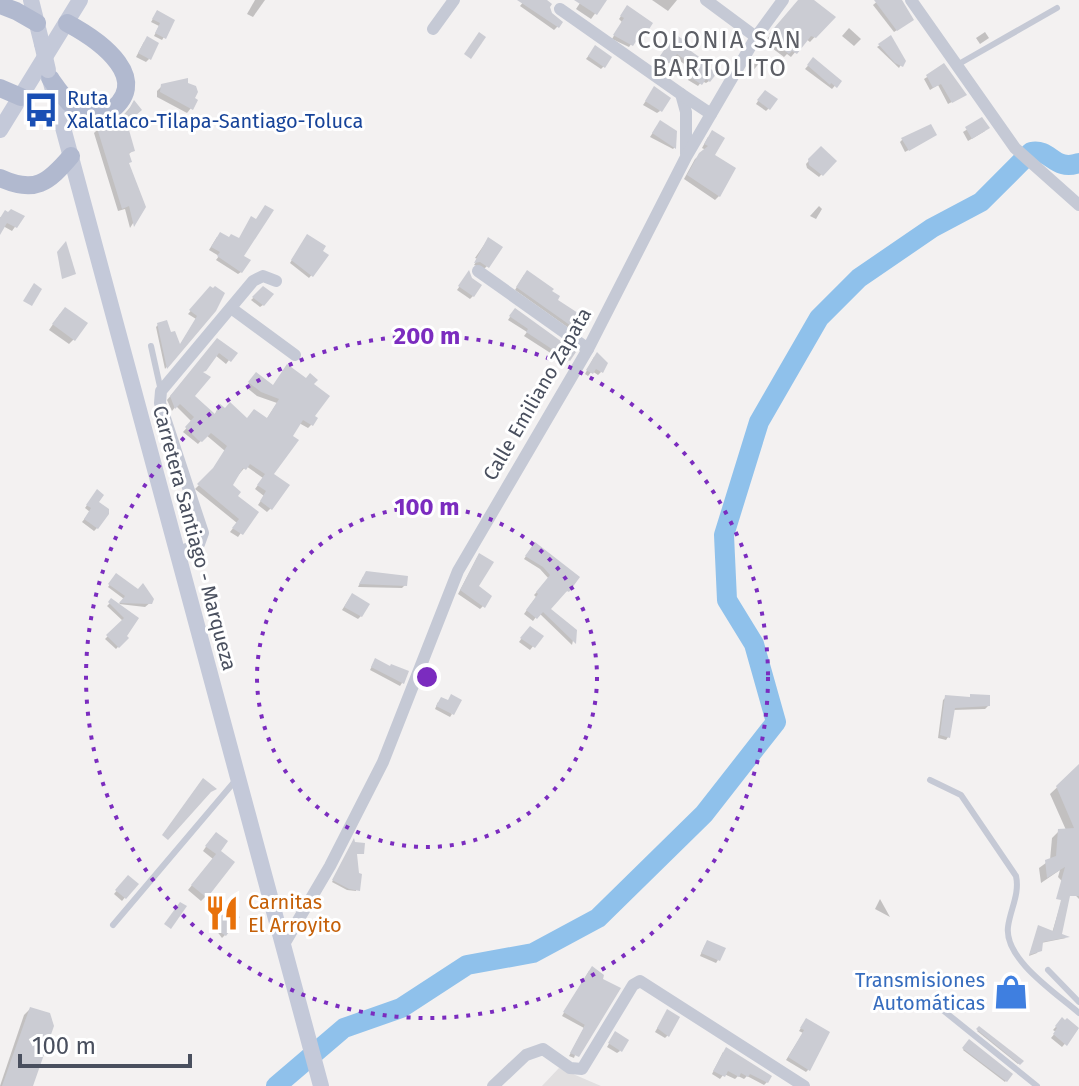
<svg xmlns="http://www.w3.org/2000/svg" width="1079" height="1086" font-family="'Fira Sans',sans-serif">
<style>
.education{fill:#e1dfe0}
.shadow{fill:#0003}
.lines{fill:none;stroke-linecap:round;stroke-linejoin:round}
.river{stroke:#8fc1eb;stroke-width:20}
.building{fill:#cbccd3}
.service{stroke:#c5c9d5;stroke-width:6}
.minor{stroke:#c5c9d5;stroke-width:12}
.secondary{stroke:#c4c9d9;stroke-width:16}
.primary{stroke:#b1b9cf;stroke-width:18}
.secondary-bridge{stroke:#c4c9d9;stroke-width:16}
.ring{fill:none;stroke:#7b2cbf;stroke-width:4;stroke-dasharray:4 8}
.labels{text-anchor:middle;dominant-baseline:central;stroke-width:6;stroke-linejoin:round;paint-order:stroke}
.transit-label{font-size:20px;fill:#164399;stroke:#fff;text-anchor:start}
.street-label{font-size:20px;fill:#494f5e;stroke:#fff}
.food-label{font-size:20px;fill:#c56008;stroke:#fff;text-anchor:start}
.shop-label{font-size:20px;fill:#366cbe;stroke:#fff;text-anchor:end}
.quarter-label{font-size:24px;letter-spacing:2px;fill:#5d5f66;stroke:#fff}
.centre{fill:#7b2cbf;stroke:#fff;stroke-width:4}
.ring-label{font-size:24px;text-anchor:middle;font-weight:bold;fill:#7b2cbf;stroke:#fff;stroke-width:6;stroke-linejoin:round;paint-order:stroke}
</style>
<rect width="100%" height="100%" fill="#f3f1f1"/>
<polygon class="education" points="559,1068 601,1086 542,1086"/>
<g class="shadow">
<polygon points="255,0 265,0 253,17 247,14"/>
<polygon points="525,0 543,0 551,15 560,22 557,27 554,30 520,6"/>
<polygon points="582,0 605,0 591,19 576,9"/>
<polygon points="652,0 677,0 668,11"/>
<polygon points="799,0 811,0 833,17 810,42 806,39 791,57 787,54 784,57 772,48 774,44 767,39"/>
<polygon points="879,0 900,0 909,22 894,32 873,5"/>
<polygon points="625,10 644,33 641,36 638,34 629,47 612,39 622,22 619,19"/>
<polygon points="157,12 164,37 162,40 154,36 159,26 151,22"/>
<polygon points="849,28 861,39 854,46 842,36"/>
<polygon points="985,32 989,38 980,44 976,38"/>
<polygon points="891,38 903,61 899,68 877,47"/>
<polygon points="672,39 700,65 709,81 706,83 702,81 698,86 688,80 694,71 673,56 667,65 658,60"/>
<polygon points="144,42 149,59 146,62 136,57"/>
<polygon points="593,50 604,66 601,69 586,59"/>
<polygon points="756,58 761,61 751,73 748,70"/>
<polygon points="813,60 839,81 832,89 805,69"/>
<polygon points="944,66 961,97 948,104 938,85 930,90 924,79"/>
<polygon points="162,86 191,108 187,113 157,97 157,91"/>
<polygon points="652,92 660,111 657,113 643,105"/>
<polygon points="762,95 769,108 766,111 756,104"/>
<polygon points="134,103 125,123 133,150 129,154 127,164 143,207 130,228 125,209 118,211 94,133 98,129 114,126"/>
<polygon points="982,120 985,131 968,141 963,132"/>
<polygon points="657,126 675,147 673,149 650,137"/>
<polygon points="708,137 719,196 715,200 684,179 695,159 706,150 702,148"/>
<polygon points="932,137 905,152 900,142 902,140"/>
<polygon points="821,148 834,161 819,177 807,168 806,164"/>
<polygon points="819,206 822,209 816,219 810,216"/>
<polygon points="0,217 2,218 22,217 12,231 3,226 0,231"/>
<polygon points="217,237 242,257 241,272 238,274 216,260 219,256 209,250"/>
<polygon points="305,239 327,256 309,278 290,263"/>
<polygon points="486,242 487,266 484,269 474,265 478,259 475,258"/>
<polygon points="524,275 579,332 577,334 515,290"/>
<polygon points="467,276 473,296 470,299 457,290"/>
<polygon points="264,288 263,305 260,307 251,300"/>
<polygon points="210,289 214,309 165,369 156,327 158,325 179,347 196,319 188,314"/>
<polygon points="60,314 74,339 69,344 49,330"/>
<polygon points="512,314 569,360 566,363 524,336 527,332 508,320"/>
<polygon points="217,341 229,360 226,364 215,355 202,373 193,397 214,416 217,410 247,420 266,420 277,403 257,396 246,387 253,378 273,387 311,384 311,425 308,428 299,423 272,474 271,508 267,512 258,505 264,496 255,489 263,478 246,466 230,485 235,496 256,512 238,537 230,532 237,523 195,489 210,474 225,451 206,435 198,444 183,432 192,422 176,406 172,411 167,400"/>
<polygon points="594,357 601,372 598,375 592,371 588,376 585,374"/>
<polygon points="94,495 97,528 94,531 82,522 90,512 85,508"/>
<polygon points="532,547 568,591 563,592 548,609 575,631 572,645 539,613 533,621 524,614 536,597 534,595 549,579 540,569 524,559"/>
<polygon points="477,558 477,586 483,606 480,609 458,594"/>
<polygon points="116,576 151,602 145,607 119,604 124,599 108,587"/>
<polygon points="363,577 405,585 402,588 358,587"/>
<polygon points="349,599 361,616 358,619 342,610"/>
<polygon points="112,601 136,618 124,636 126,638 116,649 105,639 123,621 107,606"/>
<polygon points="527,631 541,636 530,650 519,642"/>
<polygon points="373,664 406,672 402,683 400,686 370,670"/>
<polygon points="971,696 988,706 985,709 953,710 948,737 946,740 938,738 943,700 946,697 968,699"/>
<polygon points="438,702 452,714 450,717 435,709"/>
<polygon points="1079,767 1079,899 1058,877 1060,870 1041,883 1039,868 1050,860 1052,838 1059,831 1066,830 1050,794"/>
<polygon points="212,838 218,851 206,896 201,901 188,890 213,859 203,851"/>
<polygon points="353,842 362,853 356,854 356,891 347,890 332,882"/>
<polygon points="128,877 136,884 122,901 114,894"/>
<polygon points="1063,896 1059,936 1066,938 1041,943 1037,953 1029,956 1039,928 1052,933"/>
<polygon points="880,899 890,917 875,909"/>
<polygon points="226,909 225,935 222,938 213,926"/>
<polygon points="705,945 718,960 716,963 700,956"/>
<polygon points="589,971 600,980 574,1058 569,1056 584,1028 562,1016"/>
<polygon points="30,1009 31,1086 0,1086 24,1015"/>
<polygon points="665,1015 668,1035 665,1038 655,1032"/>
<polygon points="1062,1020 1078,1029 1062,1047 1051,1038 1056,1032 1053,1030"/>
<polygon points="804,1023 808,1070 806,1072 786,1060 803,1033 799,1031"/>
<polygon points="979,1029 1021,1061 1018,1064 977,1031"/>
<polygon points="613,1037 620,1051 617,1053 607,1047"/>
<polygon points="969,1042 1010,1075 1005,1082 963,1050"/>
<polygon points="723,1052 767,1082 764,1085 747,1076 744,1079 738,1076 735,1079 724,1074 720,1079 712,1074"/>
</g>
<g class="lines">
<path class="river" d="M276,1086l68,-58 57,-20 66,-43 66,-12 65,-35 106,-104 72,-92 -22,-78 -27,-44 -3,-65 35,-113 60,-104 40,-40 73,-50 49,-26 50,-50c20,-4 23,20 48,11"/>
</g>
<g class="building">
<polygon points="517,0 547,0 552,4 550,7 552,13 563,22 559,28"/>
<polygon points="574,0 607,0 597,15"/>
<polygon points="798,0 814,0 836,17 816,38 811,36 797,54 792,51 789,54 774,43 777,39 769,34"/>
<polygon points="874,0 902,0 914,20 897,31"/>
<polygon points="627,5 653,23 646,34 642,32 633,46 613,35 624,18 620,16"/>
<polygon points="157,10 175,20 166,39 155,33 160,23 152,19"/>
<polygon points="479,32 486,37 471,59 464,54"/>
<polygon points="675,34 691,45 688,49 705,61 703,64 717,73 710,82 706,79 702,85 689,76 695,67 677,54 671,64 660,56"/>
<polygon points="891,35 906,61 903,67 895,63 878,44"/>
<polygon points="147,36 159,43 151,60 138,53"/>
<polygon points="595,45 612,57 605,68 588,56"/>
<polygon points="813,57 842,81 837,88 831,83 830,85 807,65"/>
<polygon points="944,63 967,95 952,103 941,84 933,88 926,75"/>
<polygon points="188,78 188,83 196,86 198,92 195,98 198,100 193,110 160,92 161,84"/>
<polygon points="654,86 671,98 662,112 645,101"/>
<polygon points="765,90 778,99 770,110 757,100"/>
<polygon points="134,100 142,110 127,123 135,151 129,153 132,162 129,163 146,207 134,227 129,206 122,209 97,128 113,124 128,111"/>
<polygon points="982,117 990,128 972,139 965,127"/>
<polygon points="660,120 677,131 676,149 652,133"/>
<polygon points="931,124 937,135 909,151 901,138"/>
<polygon points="712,130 725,138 715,155 736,168 720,197 687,175 699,153 708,146 704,144"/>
<polygon points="821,146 837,161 823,176 809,165 808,159"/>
<polygon points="265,205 274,210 244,256 251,260 242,273 217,256 220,252 211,247 220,232 229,237 231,234 239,238 251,216 256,219"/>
<polygon points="11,209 25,216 17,228 7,223 0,235 0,218 5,210 8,212"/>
<polygon points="307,234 326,246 323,251 329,255 313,277 291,260"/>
<polygon points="488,237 503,247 489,268 480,262 474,263"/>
<polygon points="66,241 76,274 62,279 57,252"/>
<polygon points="469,270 472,278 482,285 474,297 458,286"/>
<polygon points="527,270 554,289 552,291 560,296 558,300 578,313 581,309 592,316 581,333 516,287"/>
<polygon points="34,283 42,289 32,306 23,301"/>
<polygon points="210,286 213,288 215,286 225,293 216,311 167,369 157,323 167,320 171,332 175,331 180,344 197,316 189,310"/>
<polygon points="263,286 274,294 264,306 252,297"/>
<polygon points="65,307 88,323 75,341 52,324"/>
<polygon points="515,308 576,352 570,361 526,332 528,329 509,316"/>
<polygon points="217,338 238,353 231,362 219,353 206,371 203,372 211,377 195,396 215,414 220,404 225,408 230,402 247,418 254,409 267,418 279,399 261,392 248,382 256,372 273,385 287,364 306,378 310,373 318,380 314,384 330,396 315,416 318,418 313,426 303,420 293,436 299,440 274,474 290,485 272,510 260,501 266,491 257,485 265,474 250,464 246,470 243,468 233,485 241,492 238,496 259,512 243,535 232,528 239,519 197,484 213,468 227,446 211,433 202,442 198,440 185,427 194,417 180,404 175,409 170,396"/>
<polygon points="597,352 608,363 603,373 596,369 593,374 586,370"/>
<polygon points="97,489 104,495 99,502 109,509 109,514 98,529 84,519 91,508 86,505"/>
<polygon points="535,542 580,577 569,592 567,591 551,609 577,630 576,644 543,612 537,619 526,610 538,594 536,592 550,575 543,567 525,556"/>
<polygon points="479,553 494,562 479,586 492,596 485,608 460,590"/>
<polygon points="366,571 408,576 407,586 359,584"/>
<polygon points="116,573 138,589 143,583 154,599 152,604 119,603 125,596 108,584"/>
<polygon points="352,593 370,604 362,617 344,607"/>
<polygon points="111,598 139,618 127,636 129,638 119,648 106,635 124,618 108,602"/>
<polygon points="530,626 544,636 535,648 520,638"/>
<polygon points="375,658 390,666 391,664 409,671 404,684 371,667"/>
<polygon points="451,694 462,700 454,715 436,706 441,697 448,700"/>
<polygon points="970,694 990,695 990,706 955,708 950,738 940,735 945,695 970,697"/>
<polygon points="1079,764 1079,896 1070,896 1062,934 1070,937 1043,942 1042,951 1029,955 1038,925 1053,931 1061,900 1056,899 1065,867 1047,878 1045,860 1056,856 1058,829 1074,828 1056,786"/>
<polygon points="203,778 217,789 211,792 168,840 162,835"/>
<polygon points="216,832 228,841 221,851 235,862 207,898 191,885 216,854 205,846"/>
<polygon points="354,838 355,842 365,843 364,854 357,854 359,873 362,874 360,891 349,889 332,880"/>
<polygon points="128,875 139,884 126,899 115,890"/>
<polygon points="180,902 187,906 171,929 164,924"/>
<polygon points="228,903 236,909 233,912 240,917 226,936 217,930 220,927 214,923"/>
<polygon points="707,940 726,948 720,961 701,953"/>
<polygon points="592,966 604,975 603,979 621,988 579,1057 570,1053 585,1025 563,1012"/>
<polygon points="30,1007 50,1013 54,1026 33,1086 2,1086"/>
<polygon points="667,1009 680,1017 669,1037 657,1028"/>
<polygon points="1062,1017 1065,1020 1067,1018 1079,1028 1067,1046 1053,1034 1057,1028 1055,1026"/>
<polygon points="806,1018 830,1032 810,1071 788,1057 804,1030 800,1028"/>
<polygon points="979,1026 1024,1061 1020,1065 976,1029"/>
<polygon points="615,1031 629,1040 622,1052 608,1043"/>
<polygon points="969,1039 1013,1074 1007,1082 962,1048"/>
<polygon points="726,1047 772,1076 768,1083 750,1074 748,1077 741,1073 739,1077 728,1071 725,1077 713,1071"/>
</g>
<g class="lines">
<g class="service">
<polyline points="957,65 1057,8"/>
<polyline points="151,346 161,391"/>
<path d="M930,780l31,15 55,81c4,18 -6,34 -8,51 -4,32 48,66 71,86"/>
<polyline points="113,925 235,781"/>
<polyline points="1048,970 1079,1002"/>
<polyline points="934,1003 1037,1086"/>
</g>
<g class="minor">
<polyline points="706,0 756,37"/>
<polyline points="911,0 1015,148 1079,205"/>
<polyline points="560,9 681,94 686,112 686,154"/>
<polyline points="433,29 454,0"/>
<polyline points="681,94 711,114"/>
<polyline points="478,271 588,349"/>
<polyline points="231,308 295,355"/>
<polyline points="179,552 199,544 203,533 160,403 161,391 253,281 263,276 276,281"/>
<polyline points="283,946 330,866 383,762 458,571 588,349 686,157 756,37 783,0"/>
<polyline points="493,1086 526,1055 543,1049 570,1068 582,1069 633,985 640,981 804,1086"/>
</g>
<g class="secondary">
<polyline points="31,0 42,44"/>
<polyline points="51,83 321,1086"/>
<polyline points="0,130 80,0"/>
</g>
<g class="primary">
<polyline points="0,5 16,11 37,23"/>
<path d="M50,78c14,20 28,42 55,37 53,-34 -6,-75 -38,-92"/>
<polyline points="0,88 21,97"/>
<path d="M0,178c35,16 48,5 71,-22"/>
</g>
<polyline class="secondary-bridge" points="42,44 48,70"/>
</g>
<g class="ring">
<circle cx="427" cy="677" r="170"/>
<circle cx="427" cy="677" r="341"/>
</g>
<defs>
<g id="bus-bare" transform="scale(2.76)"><path d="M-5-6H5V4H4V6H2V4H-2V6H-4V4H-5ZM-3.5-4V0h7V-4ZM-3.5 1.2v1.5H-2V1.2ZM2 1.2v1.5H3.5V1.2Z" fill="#1a4fb4" stroke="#fff" stroke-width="2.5" paint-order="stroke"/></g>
<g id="restaurant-bare" transform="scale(2.76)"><path d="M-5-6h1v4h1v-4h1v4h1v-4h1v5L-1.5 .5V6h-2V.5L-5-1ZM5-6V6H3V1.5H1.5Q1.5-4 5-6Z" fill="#e8710a" stroke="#fff" stroke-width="2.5" paint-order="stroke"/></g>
<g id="shop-bare" transform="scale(2.76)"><path d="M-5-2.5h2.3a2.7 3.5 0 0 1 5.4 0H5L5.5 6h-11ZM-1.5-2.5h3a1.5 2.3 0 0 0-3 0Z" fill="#3f7fe0" stroke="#fff" stroke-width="2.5" paint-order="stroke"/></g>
</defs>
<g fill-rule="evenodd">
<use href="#bus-bare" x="41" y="110"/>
<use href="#restaurant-bare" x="222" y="913"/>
<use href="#shop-bare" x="1011" y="992"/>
</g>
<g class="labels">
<g class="transit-label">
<text x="67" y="98">Ruta<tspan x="67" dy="23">Xalatlaco-Tilapa-Santiago-Toluca</tspan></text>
</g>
<g class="street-label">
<text transform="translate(537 394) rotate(-60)">Calle Emiliano Zapata</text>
<text transform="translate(195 538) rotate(75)">Carretera Santiago - Marqueza</text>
</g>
<g class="food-label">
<text x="248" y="902">Carnitas<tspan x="248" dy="23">El Arroyito</tspan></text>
</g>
<g class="shop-label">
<text x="985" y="980">Transmisiones<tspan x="985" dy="23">Automáticas</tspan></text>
</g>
<g class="quarter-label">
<text x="720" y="40">COLONIA SAN<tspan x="720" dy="28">BARTOLITO</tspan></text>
</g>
</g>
<circle cx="427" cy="677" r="12" class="centre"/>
<g class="ring-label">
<text x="427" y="344">200 m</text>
<text x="427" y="515">100 m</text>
</g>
<path d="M20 1054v12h170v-12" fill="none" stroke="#494f5e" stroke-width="4"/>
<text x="32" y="1054" font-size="24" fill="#494f5e" stroke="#ffffff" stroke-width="6" paint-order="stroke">100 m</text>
</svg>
